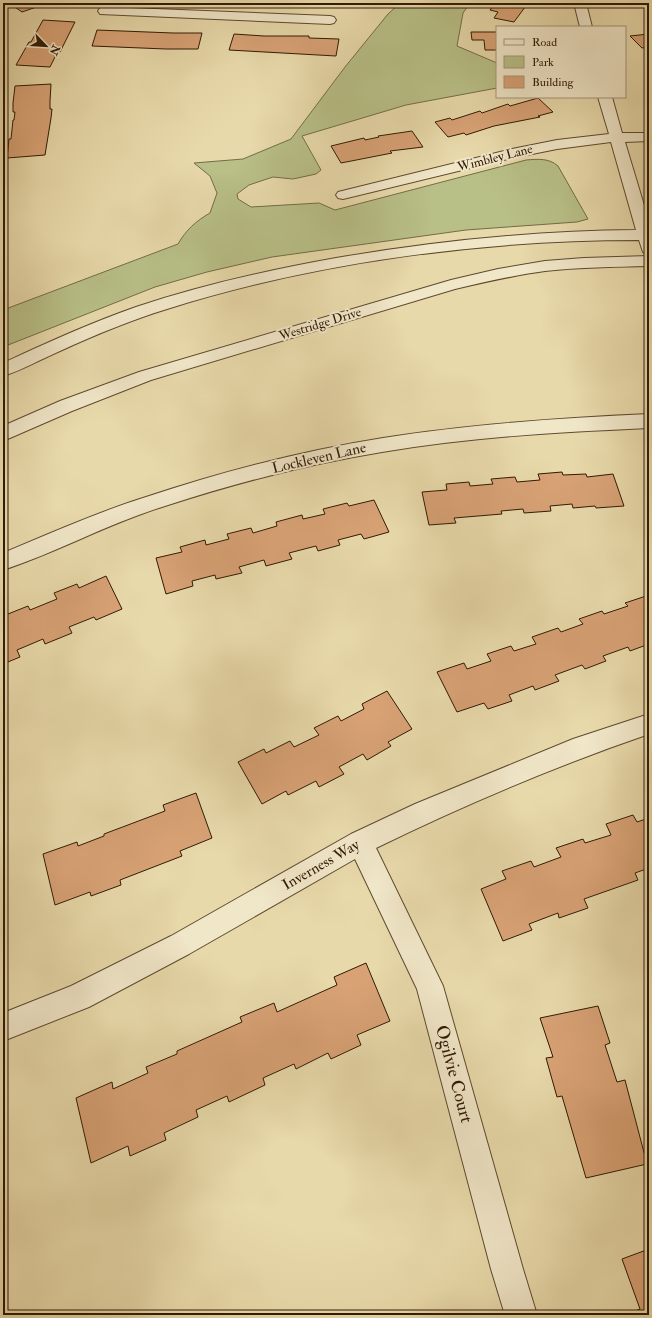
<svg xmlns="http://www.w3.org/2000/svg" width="652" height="1318" font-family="'IM FELL Double Pica',serif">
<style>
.green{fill:#b8bf87;stroke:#746c46}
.building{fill:#d8a275;stroke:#301a04}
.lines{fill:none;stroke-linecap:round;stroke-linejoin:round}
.street-casing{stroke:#5e4a2e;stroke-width:2}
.street{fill:#f0e6c8;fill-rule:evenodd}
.labels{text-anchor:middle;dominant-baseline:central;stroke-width:4;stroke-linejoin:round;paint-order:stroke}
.far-street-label{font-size:13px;fill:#301a04;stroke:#f0e6c8}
.street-label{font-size:15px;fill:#301a04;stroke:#f0e6c8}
.near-street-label{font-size:18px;fill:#301a04;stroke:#f0e6c8}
</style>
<rect width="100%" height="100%" fill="#e8d9aa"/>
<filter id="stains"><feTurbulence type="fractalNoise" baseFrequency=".005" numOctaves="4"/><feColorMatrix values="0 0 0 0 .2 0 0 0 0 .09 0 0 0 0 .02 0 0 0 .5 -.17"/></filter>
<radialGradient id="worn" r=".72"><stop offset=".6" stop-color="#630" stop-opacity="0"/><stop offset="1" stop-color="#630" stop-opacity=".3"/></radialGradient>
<path class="green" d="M400,3h70l-7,10 -6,33 40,17v25l-91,17 -104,31 19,34 -5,4 -23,5 -20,-2 -24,8 -12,9 1,5 13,8 68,-4 16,7 191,-50c12,-1 23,-2 32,6l30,53 -11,3 -111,8 -194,27 -65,15 -52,15 -152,60v-37l175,-66c8,-14 18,-23 32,-31l7,-20 -7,-17 -16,-13 49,-4 48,-20 54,-72 43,-53z"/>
<g class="building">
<polygon points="9,3 48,3 22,12"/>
<polygon points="503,3 528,3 514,22 494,18 498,12 490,10 494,5 501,6"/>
<polygon points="43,20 75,22 60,52 58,51 50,67 16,65 29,42 31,42"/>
<polygon points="97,30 173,33 202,33 198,49 166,49 92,46"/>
<polygon points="471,32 497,32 497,50 485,50 484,40 472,40"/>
<polygon points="234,34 264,36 309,36 309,38 339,39 336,56 229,50"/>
<polygon points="649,34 649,47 642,48 630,36"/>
<polygon points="51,84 50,101 50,109 52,109 51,118 45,155 7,158 9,139 11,139 13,120 14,120 15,112 13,112 13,103 15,86"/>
<polygon points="538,98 553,112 538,116 540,117 494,126 466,135 464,133 448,137 435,122 450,118 452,120 480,111 482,113 508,104 510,106"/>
<polygon points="412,131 423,147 390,151 392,153 341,163 331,146 364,138 365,140 379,137 378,136"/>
<polygon points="562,472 563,475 586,474 587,477 613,474 624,506 596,508 595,506 573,508 572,504 550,506 551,511 524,513 523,509 501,511 502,514 454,518 456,523 429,525 422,492 447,490 446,484 469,482 470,486 493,484 491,479 515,477 517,482 540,480 538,474"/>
<polygon points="374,500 389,532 364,539 361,534 338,540 340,545 318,551 316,546 289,553 292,559 266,566 264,560 239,567 242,573 216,579 215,575 192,581 193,586 166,594 156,558 182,552 180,547 205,540 206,545 229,539 227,534 251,528 253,533 277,526 276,522 302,515 303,519 325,514 323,509 347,503 349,506"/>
<polygon points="106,576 122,609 96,620 94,617 69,627 72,633 45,644 43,639 17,650 20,657 3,664 3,616 28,606 30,610 57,599 54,593 77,584 79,588"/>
<polygon points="649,595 649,644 630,651 628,647 603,656 606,661 585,669 582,665 555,675 559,681 535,690 533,686 509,695 512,701 488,709 484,703 457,712 437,672 464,663 467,669 491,661 487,654 511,646 514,651 536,644 532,637 558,628 561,632 583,624 579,619 602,611 604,614 628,606 625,603"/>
<polygon points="387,691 412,729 388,742 391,746 367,760 363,754 339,767 344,774 319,787 316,781 288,795 286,791 262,804 238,762 264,749 266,753 290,741 294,747 319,735 314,728 338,716 341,721 364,709 362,704"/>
<polygon points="196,793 212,838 180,851 182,856 120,880 121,885 91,896 90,892 55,905 43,854 77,842 78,846 104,836 104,834 165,811 163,805"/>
<polygon points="633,815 637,822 649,818 649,868 635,873 638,880 584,899 588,908 559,918 558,913 529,924 532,930 503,941 481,889 506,879 502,871 531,861 534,867 561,857 556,848 583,839 585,843 611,835 606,824"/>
<polygon points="366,963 390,1021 357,1035 361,1045 331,1059 328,1053 296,1069 294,1064 263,1078 265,1085 229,1102 227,1096 196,1110 198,1117 164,1133 166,1140 130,1156 128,1146 91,1163 76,1098 112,1082 113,1089 148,1073 146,1067 177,1054 177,1051 242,1022 240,1017 274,1003 277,1012 337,985 334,977"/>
<polygon points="598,1006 610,1043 605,1045 617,1082 625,1080 647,1164 586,1178 562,1096 557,1097 546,1058 553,1057 540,1018"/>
<polygon points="649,1249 649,1315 636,1315 635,1311 640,1309 622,1259"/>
</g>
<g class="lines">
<g class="street-casing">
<g id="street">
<polygon points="574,3 586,3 592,27 580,27"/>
<polygon points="104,7 330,16 334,17 336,20 334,23 330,24 100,14 98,11 100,8"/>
<path d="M598,97h14l10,36h27v8l-24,1 24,80v32l-6,-2 -4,-12c-156,0 -323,22 -472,69 -36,11 -72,26 -107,42 -19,8 -37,19 -57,25v-13c44,-20 87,-40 133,-56 65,-22 133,-37 200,-49 99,-17 199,-27 300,-28l-25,-88 -54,7 -45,9 -169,41 -5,-1 -2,-3 2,-3 174,-43 45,-9 52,-6z"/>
<path d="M649,256v10c-35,1 -69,1 -104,5 -30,4 -60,11 -90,18l-304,91 -79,31 -69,30v-15l57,-25 79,-29 312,-92 47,-11 47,-8 39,-3z"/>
<path d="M649,414v14c-89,4 -178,9 -267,24 -74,12 -146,31 -217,54 -56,17 -107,46 -162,64v-17c46,-19 92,-40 140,-55 78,-26 158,-47 240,-60 88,-14 177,-20 266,-24z"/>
<path d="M649,714v20c-93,32 -185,71 -273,114l67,138 80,283 14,46h-32l-14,-46 -74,-280 -62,-130 -166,95 -100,53 -86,34v-28l68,-27 100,-50 180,-102 64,-30 158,-65z"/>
</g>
</g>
<use href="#street" class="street"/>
</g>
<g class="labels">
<g class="far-street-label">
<text transform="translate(495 158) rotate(-14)">Wimbley Lane</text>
<text transform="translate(320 324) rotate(-17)">Westridge Drive</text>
</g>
<g class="street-label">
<text transform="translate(319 458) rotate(-13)">Lockleven Lane</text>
<text transform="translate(321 865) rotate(-30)">Inverness Way</text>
</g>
<g class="near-street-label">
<text transform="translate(454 1074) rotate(75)">Ogilvie Court</text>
</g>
</g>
<rect width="652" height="1318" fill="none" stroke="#e8d9aa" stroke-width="16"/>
<rect x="4" y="4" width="644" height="1310" fill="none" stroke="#301a04" stroke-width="2"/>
<rect x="8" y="8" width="636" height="1302" fill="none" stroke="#301a04"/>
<rect x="496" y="26" width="130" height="72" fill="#f0e6c8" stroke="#a3947a"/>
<rect x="504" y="39" width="20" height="6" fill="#f0e6c8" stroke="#a3947a"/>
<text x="532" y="46" font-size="12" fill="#301a04">Road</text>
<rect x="504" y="56" width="20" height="12" fill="#b8bf87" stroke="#a3947a"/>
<text x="532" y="66" font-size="12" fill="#301a04">Park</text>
<rect x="504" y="76" width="20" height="12" fill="#d8a275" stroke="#a3947a"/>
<text x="532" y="86" font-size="12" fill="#301a04">Building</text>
<g transform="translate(46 46) rotate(115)" stroke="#f0e6c8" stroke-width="3" paint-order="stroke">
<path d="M0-3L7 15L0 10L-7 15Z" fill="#301a04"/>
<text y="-6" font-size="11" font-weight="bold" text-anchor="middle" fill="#301a04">N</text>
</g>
<rect width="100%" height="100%" filter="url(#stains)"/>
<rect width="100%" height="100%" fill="url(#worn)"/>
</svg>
